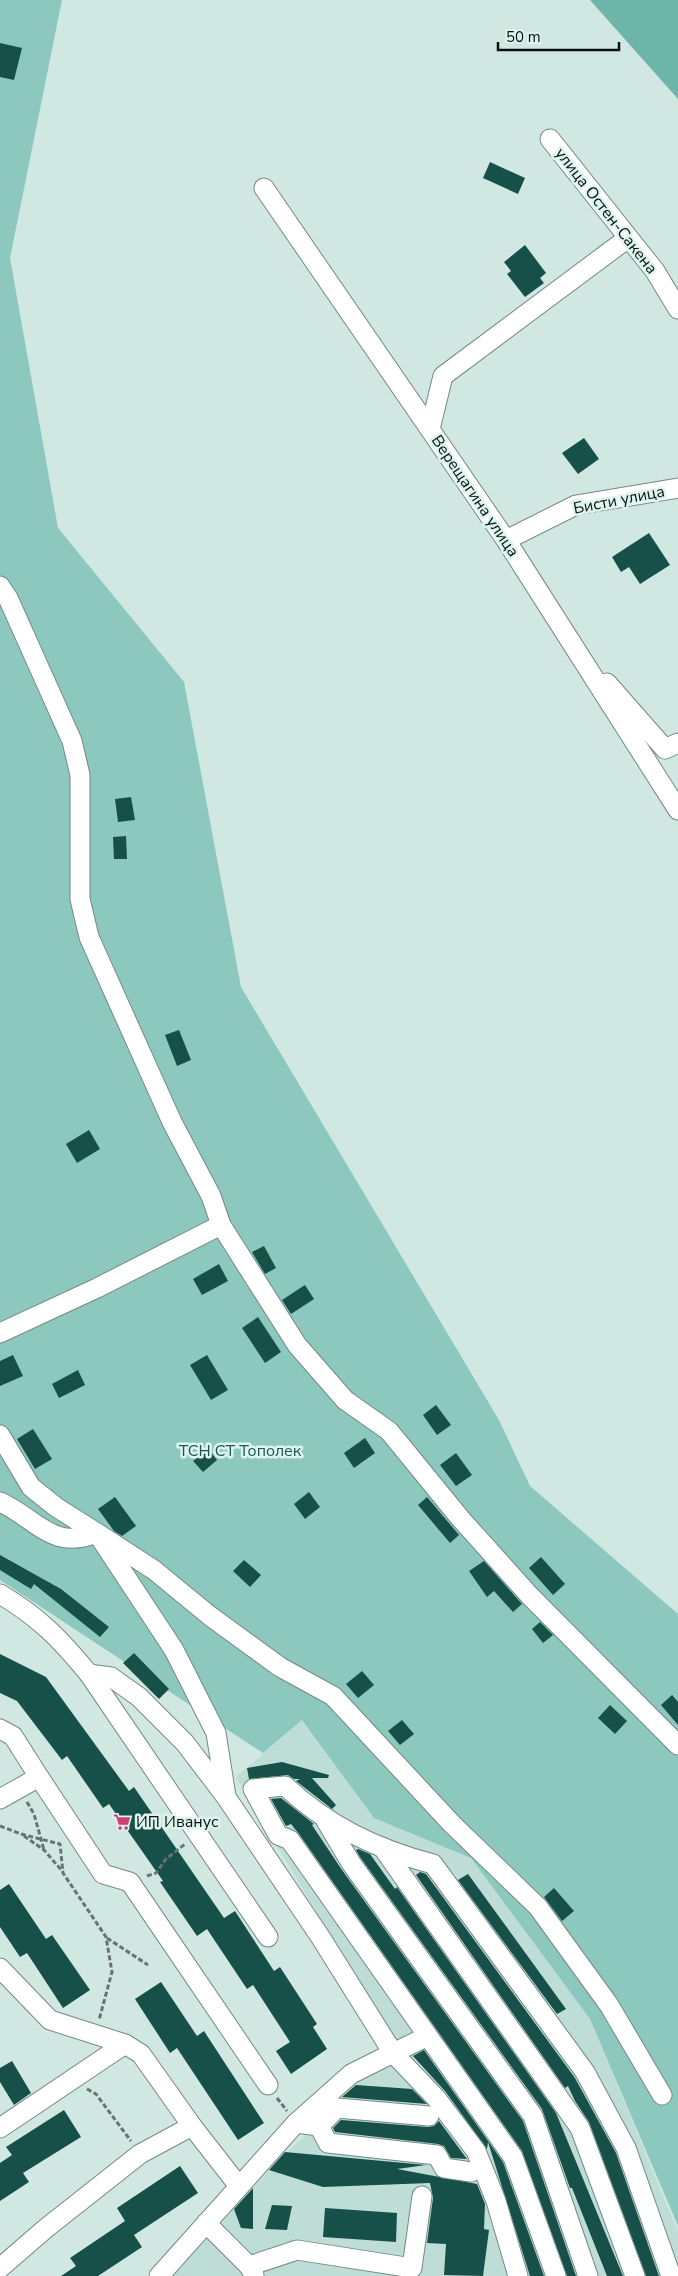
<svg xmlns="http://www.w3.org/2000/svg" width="678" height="2276" font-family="'Nunito Sans',sans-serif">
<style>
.built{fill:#bdddd6}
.green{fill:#8cc8bd}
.forest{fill:#6cb5a8}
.building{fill:#165048}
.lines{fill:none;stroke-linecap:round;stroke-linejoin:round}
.minor-casing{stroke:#758985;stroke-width:21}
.path{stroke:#677572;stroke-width:3;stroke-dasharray:5 2.5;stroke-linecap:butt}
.minor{stroke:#fff;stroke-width:19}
.labels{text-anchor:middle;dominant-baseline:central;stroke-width:5;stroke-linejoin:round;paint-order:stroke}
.street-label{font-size:16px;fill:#091110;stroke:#def4ef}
.park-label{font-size:16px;fill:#1a584f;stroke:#def4ef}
.poi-label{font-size:16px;fill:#091110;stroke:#def4ef;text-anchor:start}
</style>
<rect width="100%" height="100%" fill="#d1e7e2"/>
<polygon class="built" points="302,1720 374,1818 471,1858 590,2019 678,2232 678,2276 173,2276 257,2183 395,2044 236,1777"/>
<polygon class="green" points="0,0 62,0 10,258 58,528 184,682 241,987 499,1420 530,1486 678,1614 678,2226 590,2019 471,1858 374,1818 302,1720 263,1753 0,1580"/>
<polygon class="forest" points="590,0 678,0 678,99"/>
<g class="building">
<polygon points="0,43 22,48 14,80 0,77"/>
<polygon points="490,162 525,178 518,194 483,178"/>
<polygon points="525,245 546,273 540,278 544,283 525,297 507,274 511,271 504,262"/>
<polygon points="584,438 599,459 578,474 562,453"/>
<polygon points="649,533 670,565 640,584 629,567 621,572 612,557"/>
<polygon points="131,797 135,820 118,822 115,799"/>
<polygon points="126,836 127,859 114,859 113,837"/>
<polygon points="179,1030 191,1060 177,1066 165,1035"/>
<polygon points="89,1130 100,1149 77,1163 66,1144"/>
<polygon points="264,1246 276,1268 265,1274 252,1252"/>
<polygon points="219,1264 228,1281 202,1295 193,1279"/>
<polygon points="305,1285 314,1299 291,1314 282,1300"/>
<polygon points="258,1317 281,1352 265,1363 242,1328"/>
<polygon points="13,1355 23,1376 0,1386 0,1361"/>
<polygon points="207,1355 228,1390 211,1400 190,1365"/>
<polygon points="78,1370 85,1385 59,1398 52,1384"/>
<polygon points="436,1405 451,1425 437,1435 423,1415"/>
<polygon points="33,1429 52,1459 35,1469 17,1439"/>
<polygon points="365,1438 375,1453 354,1468 344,1453"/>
<polygon points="208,1449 217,1460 203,1472 193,1461"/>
<polygon points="456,1453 472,1475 456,1486 440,1465"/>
<polygon points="309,1492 320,1507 305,1519 294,1504"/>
<polygon points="115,1497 136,1526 122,1536 114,1531 98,1509"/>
<polygon points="427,1497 459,1535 450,1543 418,1505"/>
<polygon points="0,1555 61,1589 109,1627 100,1637 34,1584 31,1589 0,1570"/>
<polygon points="541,1557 565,1584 553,1595 529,1568"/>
<polygon points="244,1560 261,1575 250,1587 233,1571"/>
<polygon points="484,1561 522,1604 513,1612 494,1591 487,1597 469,1571"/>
<polygon points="540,1622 553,1635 543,1643 532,1629"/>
<polygon points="134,1653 169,1689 159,1699 123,1663"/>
<polygon points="0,1654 46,1677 129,1791 134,1787 224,1918 235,1911 274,1971 280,1967 317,2024 313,2027 327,2049 291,2074 276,2051 290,2042 253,1985 247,1989 207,1929 197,1936 160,1882 163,1881 109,1804 103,1808 67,1756 62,1760 17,1701 0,1693"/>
<polygon points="362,1671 374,1685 358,1698 346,1684"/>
<polygon points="672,1695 678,1702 678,1725 661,1705"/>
<polygon points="610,1705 627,1721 615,1734 598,1718"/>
<polygon points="402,1720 414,1734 400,1745 388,1731"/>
<polygon points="282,1762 329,1775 328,1778 312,1778 336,1805 332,1809 296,1781 300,1779 294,1779 288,1775 249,1779 247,1768"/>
<polygon points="281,1798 314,1824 312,1825 342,1870 523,2121 576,2276 567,2276 522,2151 299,1834 291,1824 286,1826 271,1799"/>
<polygon points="358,1849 370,1854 395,1889 397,1887 556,2113 623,2276 607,2276 572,2188 570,2188 542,2109 360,1857 356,1850"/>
<polygon points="420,1872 426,1874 575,2078 616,2153 659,2276 646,2276 589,2122 575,2101 568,2086 565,2088 416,1875"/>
<polygon points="468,1874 566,2009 557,2014 458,1880"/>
<polygon points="9,1884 46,1939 52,1935 90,1990 63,2008 27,1953 20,1957 0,1927 0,1890"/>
<polygon points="554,1888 574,1911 562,1921 544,1897"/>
<polygon points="161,1982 197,2036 204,2031 264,2123 238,2140 177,2048 170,2053 135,1999"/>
<polygon points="424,2050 503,2162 544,2276 530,2276 488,2142 487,2149 445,2091 413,2056"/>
<polygon points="12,2061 31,2093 14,2105 0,2082 0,2068"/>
<polygon points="356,2085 412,2089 427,2104 342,2097"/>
<polygon points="64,2110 81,2137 23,2173 29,2182 0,2201 0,2163 12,2155 6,2147"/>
<polygon points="341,2120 428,2127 434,2126 439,2121 467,2159 451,2158 444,2146 438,2144 335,2132 333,2128"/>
<polygon points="285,2152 426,2165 397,2169 477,2184 485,2204 484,2229 489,2230 483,2276 444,2275 446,2244 427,2243 433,2198 430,2183 323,2187 269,2170"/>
<polygon points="180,2166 198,2193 134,2235 142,2247 98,2276 61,2276 76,2266 70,2258 125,2221 117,2208"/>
<polygon points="253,2188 253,2229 241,2228 234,2209"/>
<polygon points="272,2205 292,2206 287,2230 265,2229"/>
<polygon points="325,2208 397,2213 396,2242 323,2237"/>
</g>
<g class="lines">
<g class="minor-casing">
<g id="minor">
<polyline points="550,139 655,271 678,309"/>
<polyline points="264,188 506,540 678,810"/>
<polyline points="430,429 443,376 628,238"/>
<polyline points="506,540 576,505 678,488"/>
<polyline points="0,586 8,598 72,741 80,775 80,899 89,937 172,1122 211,1196 221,1225 97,1288 0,1333"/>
<polyline points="607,683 665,749 678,743"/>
<polyline points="221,1225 297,1345 345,1400 389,1431 460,1518 530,1596 678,1745"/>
<polyline points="0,1435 31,1487 56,1507 97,1533 174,1650 216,1733 226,1796"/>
<path d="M0,1502c37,17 52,49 97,31l57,37 56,46 70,51 53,29 119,128 86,83 71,98 53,90"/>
<path d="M0,1594c40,24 60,45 89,80l22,3 28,20 46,46 41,54 95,141 72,115 -42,21 -55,49 -137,153"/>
<polyline points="89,1674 268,1937"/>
<polyline points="0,1729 13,1736 39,1777 0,1799"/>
<polyline points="39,1777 103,1874 130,1882 268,2085"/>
<polyline points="326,1821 351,1863 533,2116 588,2276"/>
<polyline points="383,1848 580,2128 635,2276"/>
<polyline points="0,1968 50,2020 125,2044 141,2054 192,2126 238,2185"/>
<polyline points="426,2037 393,2053 436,2098 476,2151 496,2201 518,2276"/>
<polyline points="296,2123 319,2126 328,2143 437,2155 444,2168 471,2172"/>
<polyline points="319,2126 337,2108 429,2116"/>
<polyline points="0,2128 125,2044"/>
<polyline points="206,2223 249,2266 254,2275"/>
<polyline points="249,2266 297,2250 412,2268 422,2196"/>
<polyline points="0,2268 45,2229 140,2154 192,2126"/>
<path d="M556,2276l-43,-119 -223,-317 -12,-5 -25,-46 32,-3c43,40 91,63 148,78l152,208 41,76 45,128"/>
</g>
</g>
<g class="path">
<polyline points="27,1802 34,1814 44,1850"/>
<polyline points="0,1826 21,1834 60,1844 63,1873 106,1937 112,1972 99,2020"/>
<polyline points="24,1836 44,1850 63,1872"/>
<polyline points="147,1876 156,1873 166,1859 185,1844"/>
<polyline points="107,1938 148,1965"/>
<polyline points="87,2089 96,2094 131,2141"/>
<polyline points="277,2098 287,2111"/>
</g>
<use href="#minor" class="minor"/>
</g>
<defs>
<g id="supermarket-bare" transform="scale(1.35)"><path d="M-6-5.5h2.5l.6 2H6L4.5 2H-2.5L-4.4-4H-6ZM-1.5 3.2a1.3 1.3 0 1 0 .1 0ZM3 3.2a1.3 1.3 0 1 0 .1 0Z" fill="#cc4074" stroke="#def4ef" stroke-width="2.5" paint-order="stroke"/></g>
</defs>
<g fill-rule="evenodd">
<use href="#supermarket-bare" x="122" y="1822"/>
</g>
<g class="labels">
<g class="street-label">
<text transform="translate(606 211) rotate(52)">улица Остен-Сакена</text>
<text transform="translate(475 496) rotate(56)">Верещагина улица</text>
<text transform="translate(619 500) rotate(-11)">Бисти улица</text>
</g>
<g class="park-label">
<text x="240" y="1451">ТСН СТ Тополек</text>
</g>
<g class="poi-label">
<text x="136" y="1822">ИП Иванус</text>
</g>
</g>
<path d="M498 42v8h121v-8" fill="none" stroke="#091110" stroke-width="2.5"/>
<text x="506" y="42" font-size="15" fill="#091110" stroke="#def4ef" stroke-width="4" paint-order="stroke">50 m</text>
</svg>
